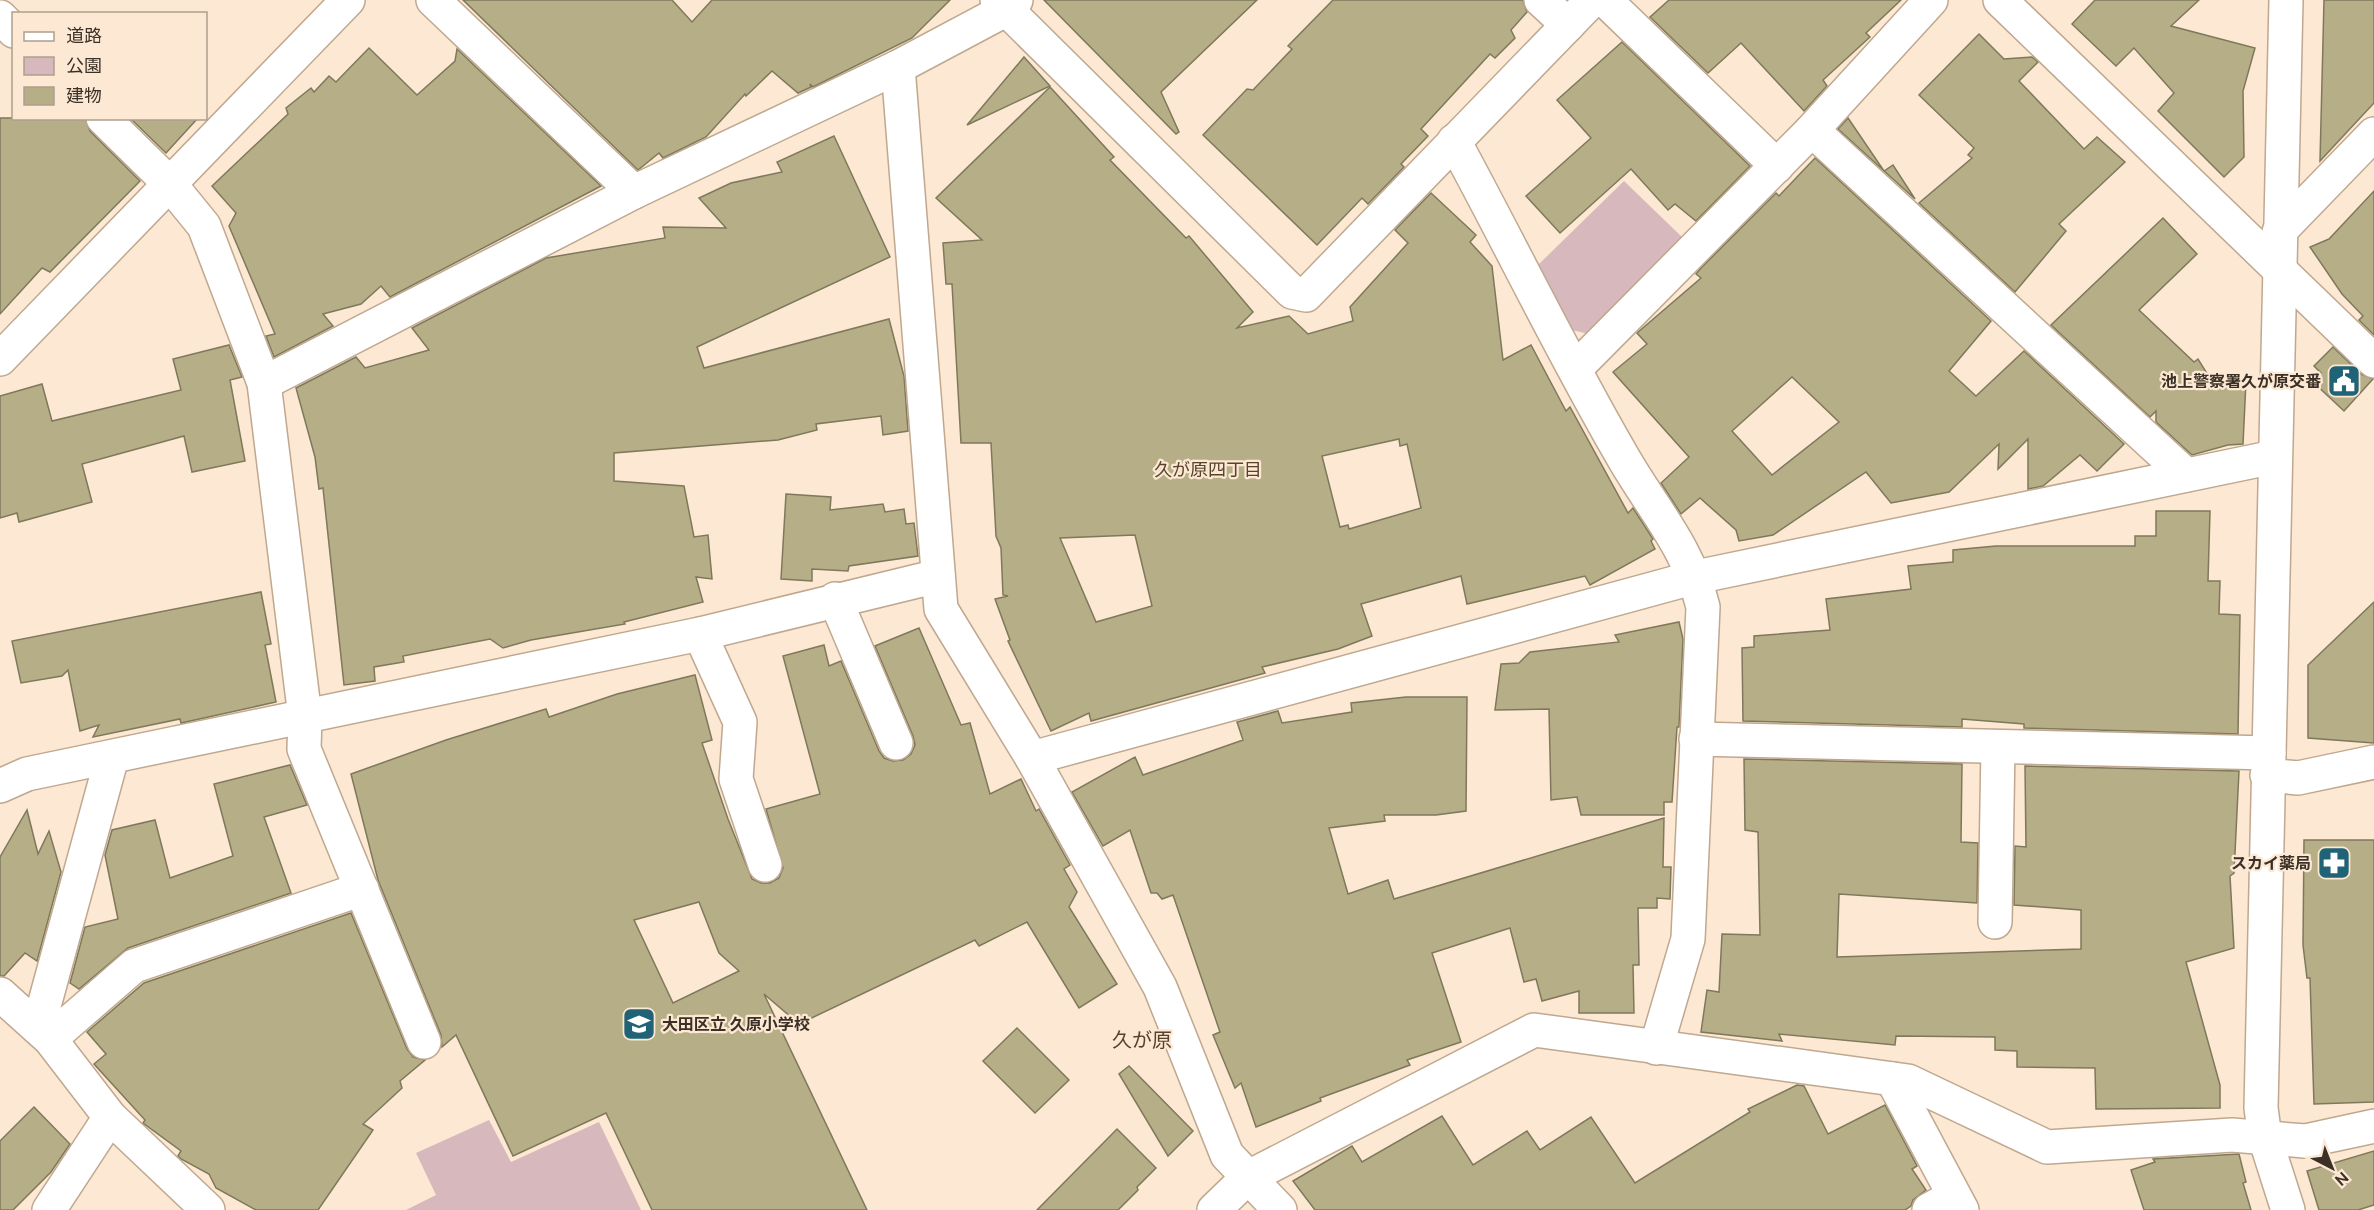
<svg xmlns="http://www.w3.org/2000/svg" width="2374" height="1210" font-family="Ubuntu,'Noto Sans JP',sans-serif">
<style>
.green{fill:#d7b9bd}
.building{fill:#b6ae86;stroke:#7e795b;stroke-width:1.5;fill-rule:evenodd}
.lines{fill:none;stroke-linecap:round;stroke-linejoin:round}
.minor-casing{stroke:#bfa88f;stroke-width:36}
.minor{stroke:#fff;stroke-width:33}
.labels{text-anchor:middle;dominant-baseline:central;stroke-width:4.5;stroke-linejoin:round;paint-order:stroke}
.poi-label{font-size:16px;font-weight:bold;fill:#3a3026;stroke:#fce8d3;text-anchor:end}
.neighbourhood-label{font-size:18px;fill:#56422d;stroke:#fce8d3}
.quarter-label{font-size:20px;fill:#56422d;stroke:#fce8d3}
</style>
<rect width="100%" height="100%" fill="#fce8d3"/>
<g class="green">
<polygon points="1624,181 1683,238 1589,334 1572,330 1538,265"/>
<polygon points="489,1120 511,1162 599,1122 641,1210 406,1210 436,1195 416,1153"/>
</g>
<g class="building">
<polygon points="463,0 672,0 692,22 712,0 950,0 912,38 813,87 810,84 811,87 798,93 772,71 746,96 745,94 706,137 663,158 659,153 638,170"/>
<polygon points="1044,0 1257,0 1161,92 1179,132 1176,134"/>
<polygon points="1333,0 1523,0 1527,12 1511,30 1515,38 1495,58 1490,54 1421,129 1428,136 1401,164 1404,167 1368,204 1362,198 1317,245 1203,135 1247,89 1253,90 1292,49 1288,46"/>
<polygon points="1669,0 1901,0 1866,33 1870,37 1823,80 1827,86 1804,111 1741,43 1708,73 1650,17"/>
<polygon points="2095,0 2199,0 2171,26 2255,48 2243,91 2244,157 2224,177 2158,111 2174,93 2134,48 2116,66 2072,24"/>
<polygon points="2324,0 2374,0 2374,103 2320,161"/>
<polygon points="1979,34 2004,59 2032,57 2038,62 2019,81 2084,149 2097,137 2125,162 2059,224 2066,231 2015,292 1919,203 1972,158 1968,155 1974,148 1919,95"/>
<polygon points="1622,42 1750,166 1696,221 1675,204 1668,210 1631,169 1560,233 1526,196 1591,138 1557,100"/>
<polygon points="369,48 417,95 455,61 457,49 601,186 390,297 381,286 361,304 323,314 333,326 274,357 266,336 275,334 229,226 236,213 212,186 288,114 286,108 311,88 314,92 329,76 336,82"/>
<polygon points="1024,57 1050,86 967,125"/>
<path d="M1050,87l64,70 -4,3 76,78 3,-2 64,76 -16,16 52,-12 19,18 45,-13 -3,-14 58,-64 -13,-13 36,-37 45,42 -6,7 22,24 11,94 28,-15 35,66 4,-4 58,106 5,-5 20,31 -2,2 4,8 -65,36 -5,-9 -118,28 -6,-28 -100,28 11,32 -34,13 -76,18 3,6 -174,48 -2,-8 -38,18 -43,-90 2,-1 -15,-41 13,-3 -5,-1 -2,-47 -5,-12 -5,-93h-30l-9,-159h-6l-3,-41 39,-3 -46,-42zM1399,439l1,7 7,-2 14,64 -72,21 -1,-4 -8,2 -18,-71zM1135,535l17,71 -56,16 -36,-84z"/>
<polygon points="0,118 85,118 90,131 140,181 50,272 42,268 0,314"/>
<polygon points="130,118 198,118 166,153"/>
<polygon points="1848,118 1884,171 1893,165 1915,199 1838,129"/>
<polygon points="834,136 890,257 697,347 704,368 889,319 904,376 908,431 883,435 881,416 816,424 817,430 778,440 614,453 614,481 684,486 694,537 708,535 712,579 696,577 703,602 624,622 625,624 531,640 503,648 490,639 403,656 404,662 374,667 375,681 344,685 323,488 319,489 315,457 296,388 356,357 365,368 429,350 412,328 546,258 665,238 663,227 726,228 699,198 731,183 782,172 777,162"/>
<path d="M1815,158l176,163 -42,50 27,25 48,-45 100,93 -27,27 -17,-16 -37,31 -15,3v-50l-30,30 1,-25 -50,48 -58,11 -25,-31 -93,63 -34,6 -3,-11 -36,-32 -19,16 -20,-31 28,-26 -76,-85 34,-28 -10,-11 64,-55 -5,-4 6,-7 74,-74 3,3zM1792,377l47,45 -67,53 -40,-44z"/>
<polygon points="2374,191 2374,335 2359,320 2363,316 2342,294 2310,247 2329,239"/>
<polygon points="2163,218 2197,254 2139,310 2194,362 2198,359 2211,380 2246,381 2243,444 2228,445 2192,455 2156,422 2156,411 2150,417 2051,325"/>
<polygon points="229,345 242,377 230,380 245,461 192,472 184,436 82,464 92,502 19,522 17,513 0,518 0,396 42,384 52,421 181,390 173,359"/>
<polygon points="2333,347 2361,374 2373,379 2344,411 2312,381 2321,373 2314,366"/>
<polygon points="786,494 831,497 830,510 883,504 885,512 904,509 906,524 914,523 918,556 849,566 848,571 812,569 812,581 781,579"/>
<polygon points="2156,511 2210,511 2208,581 2220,581 2219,614 2240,615 2238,734 2024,728 2024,724 1962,719 1962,727 1743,721 1742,648 1754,647 1754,636 1830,630 1826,599 1911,589 1908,566 1953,562 1953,550 1996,546 2135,546 2135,536 2156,536"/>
<polygon points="261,592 271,644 265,645 276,702 181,723 180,719 93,737 99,725 80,731 68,670 62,676 21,683 12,641"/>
<polygon points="2374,602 2374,743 2308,738 2308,665"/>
<polygon points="1679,622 1683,639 1679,727 1677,727 1672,802 1664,802 1664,815 1581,815 1577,797 1551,800 1549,709 1495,710 1501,664 1519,663 1530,652 1619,642 1615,635"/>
<path d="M919,628l42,97 9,-2 20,71 31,-15 15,32 3,-2 31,56 -6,4 13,23 -8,15 48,77 -38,24 -52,-86 -48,24 -4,-6 -176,84 -35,-30 103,216h-215l-46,-97 -93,43 -57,-121 -14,12 -1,-12 -63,-155 -27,-106 95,-34 100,-31 3,8 68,-23 78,-19 17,65 -10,3 26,76 24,60 9,4h9l9,-5 4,-10 -17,-59 54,-15 -37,-138 41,-11 5,21 12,-5 38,90 5,7 9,3 10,-1 8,-6 4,-9 -2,-9 -38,-90zM699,902l20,51 20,18 -66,32 -39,-83z"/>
<polygon points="1406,697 1467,697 1466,811 1436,815 1384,815 1385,821 1329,828 1348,894 1388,880 1394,899 1664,818 1663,867 1671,867 1670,899 1657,898 1657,908 1638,908 1639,965 1633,965 1634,1013 1579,1013 1579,991 1542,1001 1536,979 1524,982 1510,928 1432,953 1461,1042 1407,1060 1410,1065 1320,1098 1321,1101 1256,1127 1241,1083 1235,1088 1213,1035 1220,1032 1173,895 1162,899 1157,893 1151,893 1130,830 1103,846 1072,792 1135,757 1143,775 1243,740 1237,722 1278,711 1282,723 1352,712 1351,703"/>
<polygon points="1744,759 1962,764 1961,842 1978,843 1977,903 1839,894 1837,957 2081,949 2081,910 2014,905 2015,846 2026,847 2025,766 2239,771 2234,873 2230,876 2234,948 2186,962 2220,1085 2220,1108 2096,1109 2095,1068 2017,1067 2017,1051 1995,1050 1995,1037 1896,1036 1895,1045 1779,1034 1782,1041 1701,1032 1707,990 1719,992 1722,934 1760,935 1758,832 1745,830"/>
<polygon points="290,765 307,805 264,817 291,893 128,948 79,989 70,983 85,927 118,919 105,855 112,830 155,820 170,878 233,856 214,784"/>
<polygon points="27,810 38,854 49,831 61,872 37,961 25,953 4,976 0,976 0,857"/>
<polygon points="2304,840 2374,840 2374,1102 2314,1104 2310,978 2307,978 2303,945"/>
<polygon points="351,913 407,1049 413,1057 425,1060 400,1081 402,1088 363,1124 373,1130 318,1210 256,1210 216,1188 209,1174 181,1159 178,1156 181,1151 143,1123 145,1120 94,1064 106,1054 87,1032 144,983"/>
<polygon points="1017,1028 1069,1080 1035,1113 983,1061"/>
<polygon points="1129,1066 1193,1131 1168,1156 1119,1074"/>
<polygon points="1797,1085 1804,1086 1828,1134 1885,1105 1917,1166 1912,1169 1926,1190 1913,1200 1911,1206 1905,1210 1315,1210 1293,1181 1352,1146 1362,1162 1442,1116 1473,1165 1527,1131 1540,1150 1591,1117 1635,1183 1750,1112 1748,1109"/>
<polygon points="34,1107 70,1144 51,1172 13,1210 0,1210 0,1141"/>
<polygon points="1117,1129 1156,1168 1137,1187 1138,1190 1118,1210 1037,1210"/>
<polygon points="2374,1151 2374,1205 2358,1210 2319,1210 2307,1171"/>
<polygon points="2239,1154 2246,1182 2243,1183 2251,1210 2144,1210 2131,1170 2155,1162 2153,1159"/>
</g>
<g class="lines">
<g class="minor-casing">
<g id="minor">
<polyline points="433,0 634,192"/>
<polyline points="997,0 1292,292 1306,295 1592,0"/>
<polyline points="1541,0 1568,25"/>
<polyline points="1605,0 1777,166"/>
<polyline points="2000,0 2374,361"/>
<polyline points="2286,0 2261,1108 2265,1138 2288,1210"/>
<polyline points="0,17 14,31"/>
<polyline points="898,67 941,609 1032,758 1160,987 1227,1155 1280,1210"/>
<polyline points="103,118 169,183 204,226 264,383 305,717 304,749 424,1042"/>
<polyline points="1812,130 2186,475"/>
<path d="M1454,141c56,103 107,209 166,311 30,54 68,93 83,155l-15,332 -32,109"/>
<polyline points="2279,232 2374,134"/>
<polyline points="0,359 348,0"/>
<polyline points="1575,369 1812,130 1931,0"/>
<polyline points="264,383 634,192 898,67 1007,9 1016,0"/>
<polyline points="835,599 896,743"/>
<polyline points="700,634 740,722 736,779 765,865"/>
<polyline points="1696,739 2269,753"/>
<polyline points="1032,758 1696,577 2274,457"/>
<polyline points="2267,775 2298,778 2374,762"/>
<polyline points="0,786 27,774 700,634 938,576"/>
<polyline points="1995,922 1998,747"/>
<polyline points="0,994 50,1039 110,1117 208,1210"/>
<polyline points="38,1028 112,757"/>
<polyline points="50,1039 134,966 362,889"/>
<polyline points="1892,1079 1962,1210"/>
<polyline points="49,1210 110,1117"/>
<polyline points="1214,1210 1247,1178 1534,1030 1908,1081 2047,1147 2232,1135 2305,1141 2374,1126"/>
<polyline points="1929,1210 1954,1196"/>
</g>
</g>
<use href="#minor" class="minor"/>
</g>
<defs>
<g id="civic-square" transform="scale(1.725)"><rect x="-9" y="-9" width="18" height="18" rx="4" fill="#206376" stroke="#fce8d3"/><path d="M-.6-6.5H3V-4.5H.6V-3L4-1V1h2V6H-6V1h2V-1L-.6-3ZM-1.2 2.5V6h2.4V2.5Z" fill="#fff"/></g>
<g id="pharmacy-square" transform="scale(1.725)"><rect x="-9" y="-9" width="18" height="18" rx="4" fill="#206376" stroke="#fce8d3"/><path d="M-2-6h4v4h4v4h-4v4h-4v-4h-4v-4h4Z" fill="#fff"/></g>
<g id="school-square" transform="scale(1.725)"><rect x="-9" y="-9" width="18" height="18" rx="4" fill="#206376" stroke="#fce8d3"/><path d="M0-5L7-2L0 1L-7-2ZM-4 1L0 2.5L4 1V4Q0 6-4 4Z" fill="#fff"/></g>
</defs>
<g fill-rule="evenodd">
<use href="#civic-square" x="2344" y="381"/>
<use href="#pharmacy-square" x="2334" y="863"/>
<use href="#school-square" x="639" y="1024"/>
</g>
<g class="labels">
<g class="poi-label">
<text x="2321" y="381">池上警察署久が原交番</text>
<text x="2311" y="863">スカイ薬局</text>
<text x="662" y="1024" text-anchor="start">大田区立 久原小学校</text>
</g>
<g class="neighbourhood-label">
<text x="1208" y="469">久が原四丁目</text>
</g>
<g class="quarter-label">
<text x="1142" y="1039">久が原</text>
</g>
</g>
<rect x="12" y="12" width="195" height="108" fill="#fce8d3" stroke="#ae9e8e" stroke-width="1.5"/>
<rect x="24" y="32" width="30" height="9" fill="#ffffff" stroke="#ae9e8e" stroke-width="1.5"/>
<text x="66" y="42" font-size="18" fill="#3a3026">道路</text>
<rect x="24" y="57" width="30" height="18" fill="#d7b9bd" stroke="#ae9e8e" stroke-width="1.5"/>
<text x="66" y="72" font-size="18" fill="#3a3026">公園</text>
<rect x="24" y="87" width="30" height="18" fill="#b6ae86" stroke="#ae9e8e" stroke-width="1.5"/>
<text x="66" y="102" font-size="18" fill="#3a3026">建物</text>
<g transform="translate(2332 1168) rotate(138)" stroke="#fce8d3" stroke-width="4.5" paint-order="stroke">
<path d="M0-4.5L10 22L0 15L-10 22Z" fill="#3a3026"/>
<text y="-9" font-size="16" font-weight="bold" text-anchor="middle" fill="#3a3026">N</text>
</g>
</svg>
